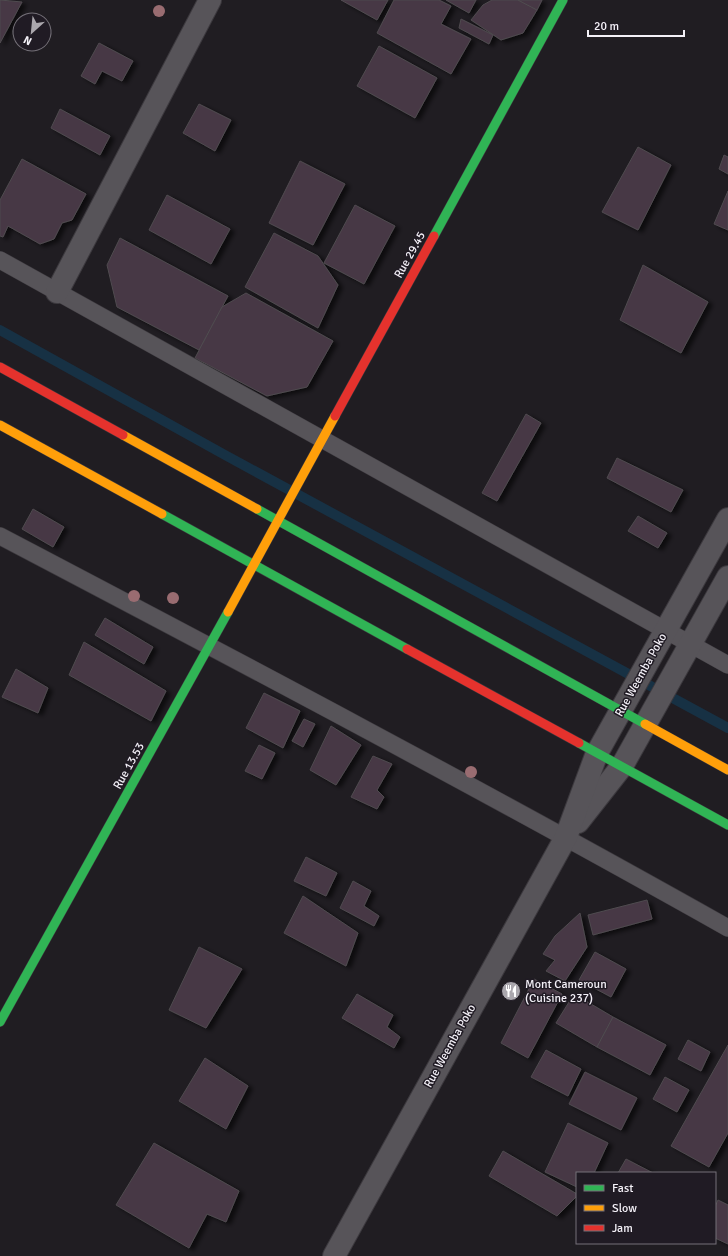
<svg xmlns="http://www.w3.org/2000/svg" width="728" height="1256" font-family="Signika,sans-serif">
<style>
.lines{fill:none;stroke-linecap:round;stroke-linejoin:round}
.stream{stroke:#173144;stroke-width:10}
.building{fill:#463744;stroke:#4f4b4f;filter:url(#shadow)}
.lane-casing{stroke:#3c393e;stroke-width:18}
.street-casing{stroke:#3c393e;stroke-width:24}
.fast-casing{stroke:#3c393e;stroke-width:10}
.slow-casing{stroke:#3c393e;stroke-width:10}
.jam-casing{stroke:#3c393e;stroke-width:10}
.lane{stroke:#575459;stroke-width:17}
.street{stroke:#575459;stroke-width:22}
.fast{stroke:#30b455;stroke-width:9}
.slow{stroke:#ff9f0a;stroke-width:9}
.jam{stroke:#e5322d;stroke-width:9}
.tree{fill:#996c71}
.labels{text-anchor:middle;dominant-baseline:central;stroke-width:3;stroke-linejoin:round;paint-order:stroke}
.street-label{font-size:12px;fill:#f4f1f8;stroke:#201b24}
.poi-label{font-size:12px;fill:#f4f1f8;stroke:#201b24;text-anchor:start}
</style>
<defs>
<filter id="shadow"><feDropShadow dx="4.5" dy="2.5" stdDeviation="2" flood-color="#0009"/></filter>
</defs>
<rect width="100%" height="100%" fill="#201d22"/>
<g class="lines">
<polyline class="stream" points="0,330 225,455 728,728"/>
</g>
<g class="building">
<polygon points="0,0 22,2 0,43"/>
<polygon points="341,0 388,0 377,20"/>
<polygon points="394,0 439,0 451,6 441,24 471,39 451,74 377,33"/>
<polygon points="446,0 476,0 469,13"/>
<polygon points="492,0 518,0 537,10 523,33 501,40 471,20 483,5"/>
<polygon points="518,0 542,0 537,10"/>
<polygon points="461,19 493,35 489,44 459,28"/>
<polygon points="99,43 133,61 122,81 102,71 95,84 81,76"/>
<polygon points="379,46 437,78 415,118 357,86"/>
<polygon points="199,104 231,120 215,151 183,133"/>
<polygon points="60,109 110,136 100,155 51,128"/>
<polygon points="638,147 671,165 638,230 602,212"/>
<polygon points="724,155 728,157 728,174 719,169"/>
<polygon points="22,159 86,194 72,220 62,223 54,239 40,244 8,226 3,237 0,236 0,200"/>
<polygon points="300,161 345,184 313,245 269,223"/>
<polygon points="728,191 728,230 714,224"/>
<polygon points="167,195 230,229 211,264 149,230"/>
<polygon points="355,205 395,226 364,284 324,263"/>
<polygon points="274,233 318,256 338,285 318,328 245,287"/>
<polygon points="120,238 228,296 199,350 117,307 107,265"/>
<polygon points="643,265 708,302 681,353 620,320"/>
<polygon points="246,293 333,341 307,387 267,396 195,358 222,307"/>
<polygon points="526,414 541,423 497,501 482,493"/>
<polygon points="617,458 683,490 671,512 607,478"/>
<polygon points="33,509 64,527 53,547 22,529"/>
<polygon points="638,516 667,533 658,548 628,531"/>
<polygon points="105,618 153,647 144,664 95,635"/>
<polygon points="84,642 166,691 151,721 69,675"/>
<polygon points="16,669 48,688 38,713 2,697"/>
<polygon points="264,693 300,711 283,748 246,728"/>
<polygon points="304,719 315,724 303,747 292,741"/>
<polygon points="331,726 361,745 336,785 310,770"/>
<polygon points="259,745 275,753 262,779 245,771"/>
<polygon points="373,756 392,764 377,790 384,797 377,809 351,797"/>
<polygon points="306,857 337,873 326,896 294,881"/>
<polygon points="353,881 371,891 364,906 379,916 374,926 340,908"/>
<polygon points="303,896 358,933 346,966 284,933"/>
<polygon points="647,900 652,919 593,935 588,915"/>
<polygon points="580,913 587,947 565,981 546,971 555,960 543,954 555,936"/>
<polygon points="199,947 242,969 206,1028 169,1010"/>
<polygon points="595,952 626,969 611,997 579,980"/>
<polygon points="534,979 562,994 528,1058 501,1043"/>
<polygon points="357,994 393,1015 387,1027 400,1037 394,1048 342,1018"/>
<polygon points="574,994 613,1017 597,1047 556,1023"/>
<polygon points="613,1017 666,1045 650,1075 597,1047"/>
<polygon points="688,1040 710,1052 701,1071 678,1059"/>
<polygon points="728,1045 728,1133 709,1167 671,1146"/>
<polygon points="546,1050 581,1069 568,1096 531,1077"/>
<polygon points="205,1058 248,1086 226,1129 179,1101"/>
<polygon points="585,1072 637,1098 621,1130 569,1104"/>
<polygon points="665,1077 689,1090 677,1112 653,1099"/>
<polygon points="568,1123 608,1143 594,1173 577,1173 577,1187 545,1172"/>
<polygon points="154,1143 239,1191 226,1222 207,1214 189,1248 116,1205"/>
<polygon points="503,1151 577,1194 577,1196 557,1216 489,1176"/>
<polygon points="626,1159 653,1173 618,1173"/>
<polygon points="718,1200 728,1205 728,1244 715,1238 715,1207"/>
</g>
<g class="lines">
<g class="lane-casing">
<g id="lane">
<polyline points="0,260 728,665"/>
<path d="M0,536c244,128 488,257 728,392"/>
</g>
</g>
<g class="street-casing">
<g id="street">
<polyline points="57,292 210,0"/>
<polyline points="578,822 622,766 728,577"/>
<polyline points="334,1256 566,837 597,753 728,519"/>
</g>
</g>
<g class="fast-casing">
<g id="fast">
<polyline points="434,236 563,0"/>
<polyline points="257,509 645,724"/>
<polyline points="162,514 407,649"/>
<polyline points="579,743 728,825"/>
<polyline points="0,1022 228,612"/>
</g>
</g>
<g class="slow-casing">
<g id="slow">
<polyline points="0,425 162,514"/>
<polyline points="123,435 257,509"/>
<polyline points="228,612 335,416"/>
<polyline points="645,724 728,770"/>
</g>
</g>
<g class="jam-casing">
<g id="jam">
<polyline points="0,367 123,435"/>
<polyline points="335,416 434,236"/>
<polyline points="407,649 579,743"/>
</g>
</g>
<use href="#lane" class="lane"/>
<use href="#street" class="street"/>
<use href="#fast" class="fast"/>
<use href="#slow" class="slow"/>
<use href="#jam" class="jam"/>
</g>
<g class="tree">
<circle cx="159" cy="11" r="6"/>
<circle cx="134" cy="596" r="6"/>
<circle cx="173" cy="598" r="6"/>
<circle cx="471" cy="772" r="6"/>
</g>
<defs>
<g id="restaurant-disc" transform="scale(1)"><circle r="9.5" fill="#aaa7ad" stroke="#201b24"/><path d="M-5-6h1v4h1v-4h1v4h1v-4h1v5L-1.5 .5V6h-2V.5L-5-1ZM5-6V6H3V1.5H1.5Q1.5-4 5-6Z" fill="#fff"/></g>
</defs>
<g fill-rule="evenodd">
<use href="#restaurant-disc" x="511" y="991"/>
</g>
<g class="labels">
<g class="street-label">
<text transform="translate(410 255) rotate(-61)">Rue 29.45</text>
<text transform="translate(641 675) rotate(-61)">Rue Weemba Poko</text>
<text transform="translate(129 766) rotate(-61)">Rue 13.53</text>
<text transform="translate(450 1046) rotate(-61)">Rue Weemba Poko</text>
</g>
<g class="poi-label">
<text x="525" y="984">Mont Cameroun<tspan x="525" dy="14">(Cuisine 237)</tspan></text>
</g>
</g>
<rect x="576" y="1172" width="140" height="72" fill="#201b24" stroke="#757179"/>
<rect x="584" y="1185" width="20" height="6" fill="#30b455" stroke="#757179"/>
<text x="612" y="1192" font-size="12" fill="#f4f1f8">Fast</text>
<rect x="584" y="1205" width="20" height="6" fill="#ff9f0a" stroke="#757179"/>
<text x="612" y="1212" font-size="12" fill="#f4f1f8">Slow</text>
<rect x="584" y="1225" width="20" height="6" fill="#e5322d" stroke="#757179"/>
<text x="612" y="1232" font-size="12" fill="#f4f1f8">Jam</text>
<g transform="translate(32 32) rotate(207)"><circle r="19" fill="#201b24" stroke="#757179"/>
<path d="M0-3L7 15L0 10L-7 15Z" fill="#aaa7ad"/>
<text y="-6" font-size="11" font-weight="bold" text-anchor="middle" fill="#f4f1f8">N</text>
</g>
<path d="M588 30v6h96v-6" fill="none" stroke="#f4f1f8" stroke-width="2"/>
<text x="594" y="30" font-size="12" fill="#f4f1f8" stroke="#201b24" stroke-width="3" paint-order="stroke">20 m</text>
</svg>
